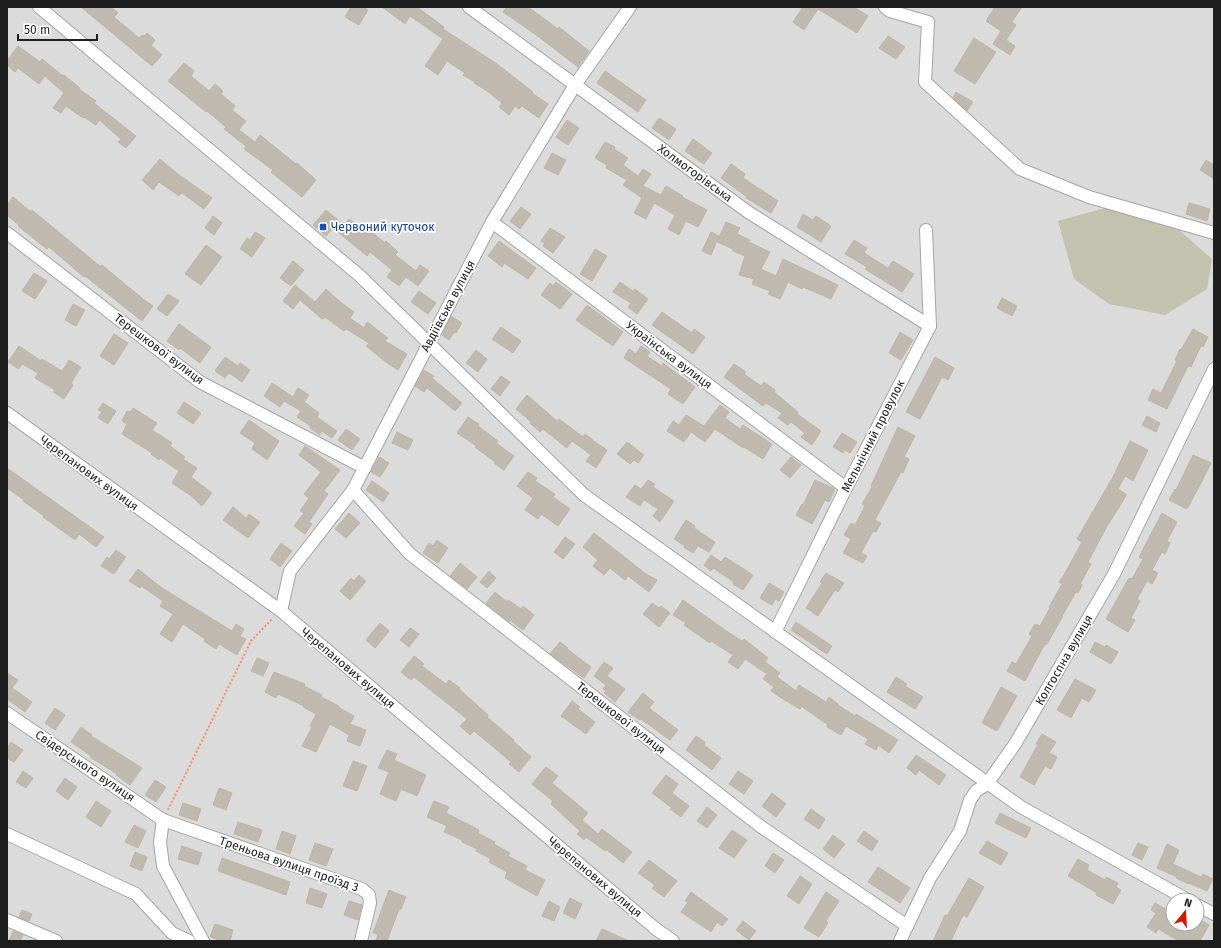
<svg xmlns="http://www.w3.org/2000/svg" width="1221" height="948" font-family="'Fira Sans',sans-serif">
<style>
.residential{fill:#dcdbdb;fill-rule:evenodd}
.construction{fill:#c1c3af}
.building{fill:#bfb9b0;stroke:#c0b5a6}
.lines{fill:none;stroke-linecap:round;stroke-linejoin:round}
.minor-casing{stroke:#a5a5a5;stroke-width:14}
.path{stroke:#f98d6b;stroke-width:2;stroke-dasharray:2 2;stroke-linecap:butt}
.minor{stroke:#fff;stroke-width:12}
.transit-dot{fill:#1a4fb4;stroke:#fff;stroke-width:1.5}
.labels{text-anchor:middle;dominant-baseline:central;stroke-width:3.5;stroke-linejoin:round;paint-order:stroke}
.street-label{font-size:12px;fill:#1e1e1e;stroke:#fff}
.transit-label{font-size:12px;fill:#164399;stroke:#fff;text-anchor:start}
</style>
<rect width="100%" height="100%" fill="#efede4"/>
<path class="residential" d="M7,7h1207v934h-1207zM1173,900h24v24h-24z"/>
<polygon class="construction" points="1109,207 1179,230 1212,259 1207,289 1165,315 1109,304 1074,279 1058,221"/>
<g class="building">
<polygon points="81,7 111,7 118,13 114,17 139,38 142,35 144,36 147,33 155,40 151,45 162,55 152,66"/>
<polygon points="351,7 363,7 368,10 359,25 345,17"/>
<polygon points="382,7 417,7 444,27 443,29 497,64 533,92 532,93 548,104 539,118 522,106 519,109 515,106 509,115 499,107 502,103 487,91 474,83 475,82 463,75 465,73 447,61 438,75 425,66 443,39 410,16 405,24"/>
<polygon points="507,7 528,7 558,29 559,27 589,51 578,67 535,34 503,12"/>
<polygon points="803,7 854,7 868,16 857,33 818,9 804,30 793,22"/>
<polygon points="995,7 1022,7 1012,22 1016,25 1006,40 1015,46 1010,55 993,44 1001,31 986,21"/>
<polygon points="888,36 905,47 896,59 879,48"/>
<polygon points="974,38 996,52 975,84 954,71"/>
<polygon points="18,46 40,62 42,59 63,76 64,75 80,88 79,89 96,101 94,103 136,136 126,148 118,142 121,139 99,120 96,125 84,117 83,118 66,106 61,113 53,108 64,93 45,76 39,84 18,68 15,72 7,65 7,61"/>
<polygon points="184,63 194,71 191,76 209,91 215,84 223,91 221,94 235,106 232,110 246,121 239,130 255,142 260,135 296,164 297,163 316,180 302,197 271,172 273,170 244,149 246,146 224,129 226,127 207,111 206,112 168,81"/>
<polygon points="605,71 646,100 638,112 597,83"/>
<polygon points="956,92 973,102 967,111 953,98"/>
<polygon points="659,118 676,129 669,140 652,128"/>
<polygon points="567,120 579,128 568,145 556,137"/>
<polygon points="693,139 712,153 704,164 685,151"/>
<polygon points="605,142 615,147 614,149 628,158 623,165 638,176 643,169 651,174 643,186 661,195 666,186 683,196 682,197 707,210 698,227 686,221 679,235 668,229 675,215 654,203 646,219 634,213 642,198 623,185 627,180 606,168 607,165 595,158"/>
<polygon points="552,153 566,160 558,175 544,168"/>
<polygon points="160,159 179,175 212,198 204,209 182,193 179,196 159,182 153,190 142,180"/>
<polygon points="1206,160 1214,165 1214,179 1200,170"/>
<polygon points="731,164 745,174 743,178 778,201 771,213 746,198 747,197 721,178"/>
<polygon points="13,197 30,211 32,210 101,267 102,265 143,299 153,306 142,321 85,276 84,277 49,247 47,249 18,226 19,225 7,215 7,205"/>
<polygon points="1189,203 1210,209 1207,221 1186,214"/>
<polygon points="521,207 531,214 520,229 510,221"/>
<polygon points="326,210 344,225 349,219 365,230 367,228 385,243 386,241 398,252 395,255 416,271 420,265 429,271 418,286 406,277 399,286 387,277 392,270 370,252 367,256 333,228 326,236 313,225"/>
<polygon points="803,214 813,220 816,216 831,226 821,242 797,227"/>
<polygon points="213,216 222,223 214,235 205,228"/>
<polygon points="726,222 740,228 737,234 750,240 749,242 770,252 761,269 776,276 783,259 838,285 831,299 803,287 802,289 788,282 780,299 768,294 770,291 752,284 754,279 739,275 745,256 733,251 733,249 717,242"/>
<polygon points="550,228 565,237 553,253 543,246 545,243 541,241"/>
<polygon points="255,232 265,238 252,257 240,249 247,238 250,240"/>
<polygon points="711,232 719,236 711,255 702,251"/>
<polygon points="854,240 867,248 864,253 888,268 893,261 914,274 902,292 865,269 867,267 845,254"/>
<polygon points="499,241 536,268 528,279 504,263 502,267 488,256"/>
<polygon points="206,245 222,257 201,285 185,274"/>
<polygon points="595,249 607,256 592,281 580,274"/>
<polygon points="293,261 304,270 291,286 280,278"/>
<polygon points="34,273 47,281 35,299 22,291"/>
<polygon points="556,282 572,294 560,309 541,295 550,283 553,286"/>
<polygon points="620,282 633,291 635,289 648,299 637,314 628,307 631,303 613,292"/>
<polygon points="295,285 315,302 326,289 339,301 354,312 350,318 364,328 367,322 388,338 385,341 407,354 398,370 387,363 366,346 369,343 346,329 344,331 325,317 322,319 300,300 293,309 283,301"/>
<polygon points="419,291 436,303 428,314 411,302"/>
<polygon points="168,294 179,301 167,316 157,309"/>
<polygon points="1002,298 1017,306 1012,316 997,308"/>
<polygon points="73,304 85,310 76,326 65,320"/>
<polygon points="587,305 623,332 613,346 576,320"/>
<polygon points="662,312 692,333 694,329 705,337 693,354 652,325"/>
<polygon points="451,316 462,323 456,333 454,332 449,340 442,335"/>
<polygon points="179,324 211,347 200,363 180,348 179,350 167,341"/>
<polygon points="501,327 521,341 513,353 492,339"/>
<polygon points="1193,329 1208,337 1203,347 1201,346 1191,367 1188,366 1167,409 1148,400 1153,389 1161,393 1177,361 1175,360 1180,349 1181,350"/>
<polygon points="900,332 913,340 901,360 889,353"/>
<polygon points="114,334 128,343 114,365 100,356"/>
<polygon points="19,346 41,361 42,359 62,371 69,360 81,367 71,383 73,385 64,399 53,392 55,390 35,378 38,373 22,364 19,369 8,362"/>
<polygon points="641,346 650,352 647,356 662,366 663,363 695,387 683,404 668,394 671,389 624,358 629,349 636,354"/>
<polygon points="476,350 487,359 478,372 466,363"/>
<polygon points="225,357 238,366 240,363 250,370 242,382 229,373 225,378 215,371"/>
<polygon points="935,357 954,368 948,380 942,377 920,419 906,412"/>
<polygon points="734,364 746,372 744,374 761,386 764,382 775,390 774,392 798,412 797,414 821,431 812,445 801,437 805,433 791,422 788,425 778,418 782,413 766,403 763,406 724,377"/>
<polygon points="424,370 434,376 432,378 462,403 455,411 427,388 424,392 415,386"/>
<polygon points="501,376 510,382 500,396 491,389"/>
<polygon points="272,383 293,397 298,388 309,395 304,402 319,413 317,417 337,431 332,438 322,431 320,435 310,428 311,426 297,417 301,411 284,401 280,407 264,396"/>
<polygon points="527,395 557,421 559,419 583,437 585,434 592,439 592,440 607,450 596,468 586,461 591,455 572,441 567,448 543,429 540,432 530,423 531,422 516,409"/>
<polygon points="184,402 201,413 193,424 177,413"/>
<polygon points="103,403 116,411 108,424 98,418 102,412 98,410"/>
<polygon points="720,405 729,412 725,418 740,429 743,425 772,444 763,459 744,447 743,448 715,429 705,442 691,432 684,442 667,431 673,421 679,425 686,415 704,426"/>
<polygon points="133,408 157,423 152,430 172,443 170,446 185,457 183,459 197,468 191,477 212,493 202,506 193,498 193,497 172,483 179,471 160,458 159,460 151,454 152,453 122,434 127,424 122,421 127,411 131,412"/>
<polygon points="1147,416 1160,423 1156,432 1142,425"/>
<polygon points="468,417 479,424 478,426 498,441 496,443 514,456 504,470 494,463 495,462 475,447 477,446 457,433"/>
<polygon points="249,420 279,441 267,460 252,449 255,443 240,433"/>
<polygon points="898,427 915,436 904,457 909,459 903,473 901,472 875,520 881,523 876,532 873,531 861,553 867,556 863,563 843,553 851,539 844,535 851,523 855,525 865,506 862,504 872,487 871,486"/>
<polygon points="346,429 360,439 352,450 338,440"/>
<polygon points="397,432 413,440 408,450 392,443"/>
<polygon points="842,433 857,442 850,453 845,450 843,453 833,447"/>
<polygon points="1130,441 1148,450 1133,481 1125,476 1118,489 1126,494 1126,496 1106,528 1088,562 1091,564 1080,584 1082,585 1078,593 1076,592 1062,616 1063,616 1047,644 1045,644 1025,681 1007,671 1012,662 1016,664 1032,636 1029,634 1035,624 1040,626 1050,608 1049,607 1062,584 1059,582 1064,575 1082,542 1077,539 1114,475"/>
<polygon points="627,442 644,455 638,463 634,460 630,464 617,454"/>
<polygon points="305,446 340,470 324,491 328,494 309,522 312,524 305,534 294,526 304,513 300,511 309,498 304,494 321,472 299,455"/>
<polygon points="1193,455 1211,463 1200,485 1187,509 1169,500 1175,489 1176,490"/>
<polygon points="379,457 389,463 380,477 371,472"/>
<polygon points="791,457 801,465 790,478 780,470"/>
<polygon points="7,468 104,537 96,547 79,534 75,540 43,517 44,516 23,501 24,500 7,488"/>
<polygon points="528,472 537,478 535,481 555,494 553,497 570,509 558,526 541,514 538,519 525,510 533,498 517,486"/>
<polygon points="648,480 655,484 653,487 674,501 660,522 653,516 658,509 644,500 640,506 626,497 635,485 641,489"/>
<polygon points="815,480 835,489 829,502 825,500 812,524 796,515 802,504 803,505"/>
<polygon points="372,481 389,493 383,502 366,490"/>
<polygon points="233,507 246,518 249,514 260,522 248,538 223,520"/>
<polygon points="349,513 360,523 346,538 335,529"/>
<polygon points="1162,513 1177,522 1167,541 1170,543 1165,554 1162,552 1152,570 1158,573 1152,584 1147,581 1137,599 1140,601 1131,618 1135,620 1128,632 1106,619 1129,578 1132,579 1143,559 1139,557"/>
<polygon points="686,520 695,526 694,528 715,542 709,552 698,546 693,553 684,547 685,546 674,539"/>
<polygon points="594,533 646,574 657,580 649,592 628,576 625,580 610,568 604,575 593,566 598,560 583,547"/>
<polygon points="565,537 575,544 563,559 554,552"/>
<polygon points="437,540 448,548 438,563 423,553 429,543 433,546"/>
<polygon points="281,543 292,551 280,567 270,559"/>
<polygon points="116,550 126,557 114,574 101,566 107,557 109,559"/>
<polygon points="711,555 721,562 725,557 753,575 743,590 733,584 734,582 713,568 711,571 704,565"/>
<polygon points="460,563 477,577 467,589 450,576"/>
<polygon points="138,569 162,588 232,631 236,624 244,629 240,636 246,639 237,655 219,644 216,649 204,641 205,639 183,624 172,642 160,634 173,614 160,606 163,601 141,586 140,588 129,581"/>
<polygon points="489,571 496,578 487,588 480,582"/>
<polygon points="826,573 844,583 838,592 835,590 818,616 806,608 822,583 820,582"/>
<polygon points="359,575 366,581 350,600 340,591 351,578 354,581"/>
<polygon points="769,583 784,592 779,601 775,599 772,605 760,598"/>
<polygon points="495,592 507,602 508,600 521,609 523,606 534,615 523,630 510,620 509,622 486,603"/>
<polygon points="683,600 725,630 742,641 744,639 768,658 765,662 780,673 777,677 796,691 799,685 826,702 829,697 838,704 838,705 855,716 856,714 898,740 889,753 878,745 876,750 865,744 868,739 846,726 841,735 827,727 828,725 801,706 800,709 783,699 771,691 774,687 763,679 767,674 745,659 738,669 728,662 733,655 711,641 710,643 694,632 684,625 686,623 673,615"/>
<polygon points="652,603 659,608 661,606 670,613 659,627 643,614"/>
<polygon points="796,622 832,646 827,654 791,630"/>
<polygon points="380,623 389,631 375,648 366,640"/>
<polygon points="410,628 419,634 409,647 400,640"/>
<polygon points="560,642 568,648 567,649 591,667 584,678 550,654"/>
<polygon points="1095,642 1105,647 1106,645 1118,652 1111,664 1090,652"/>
<polygon points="414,656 424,664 422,666 446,684 449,680 460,688 459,689 488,715 487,717 514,740 513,741 531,757 519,772 509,764 511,762 491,745 474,731 470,735 460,726 467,719 414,677 411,680 401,672"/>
<polygon points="257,658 269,663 263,676 251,671"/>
<polygon points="604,662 613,668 607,676 625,689 615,702 604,693 606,691 603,689 606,685 594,676"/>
<polygon points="274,672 305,684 304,686 322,695 321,697 339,706 338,707 354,716 350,724 366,730 360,746 347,741 349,735 330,724 316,752 302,746 312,727 310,726 316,714 303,707 304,706 278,694 276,698 265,692"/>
<polygon points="7,673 18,680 12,688 32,702 25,712 7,699"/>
<polygon points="896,677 907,684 905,686 923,697 915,709 887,692"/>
<polygon points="1075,679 1096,690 1089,702 1082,698 1071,718 1057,710"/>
<polygon points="1001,687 1017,696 997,731 982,723"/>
<polygon points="643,693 654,702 649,708 678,730 670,740 641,719 640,720 628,712"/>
<polygon points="572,701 580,707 578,709 595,722 586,734 561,716"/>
<polygon points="55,708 65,715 55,730 45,723"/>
<polygon points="81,727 92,735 91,736 142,768 130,785 116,775 117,774 90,757 91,756 71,742"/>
<polygon points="1042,734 1056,742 1049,753 1057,757 1051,769 1045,766 1034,785 1020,777 1038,744 1036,744"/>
<polygon points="696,736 705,742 704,745 721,758 712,770 686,750"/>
<polygon points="11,742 23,750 14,762 7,758 7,748"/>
<polygon points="387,750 397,754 394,760 426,775 417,796 401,789 396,801 380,794 389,772 378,768"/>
<polygon points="916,755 946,775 939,785 919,770 916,775 907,768"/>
<polygon points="353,761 367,766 357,791 343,786"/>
<polygon points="546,767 558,776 552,783 588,813 582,820 598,834 602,829 632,852 623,863 607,850 605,851 586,837 584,840 577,834 580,831 551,804 553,801 532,784"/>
<polygon points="23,771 33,778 26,788 16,782"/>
<polygon points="738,771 753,781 744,794 729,784"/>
<polygon points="666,775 678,784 672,793 689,806 681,817 670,809 672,808 652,793"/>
<polygon points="65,778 77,787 68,800 56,791"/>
<polygon points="155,780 166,787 156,802 145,795"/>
<polygon points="219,788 232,793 226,810 213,805"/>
<polygon points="772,793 786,804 776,817 762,806"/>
<polygon points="96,801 111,811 101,827 86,817"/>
<polygon points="434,801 449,807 446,813 479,830 478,833 495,842 494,844 510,853 508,856 527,866 525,870 545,880 537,896 505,878 507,872 489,862 491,859 476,851 477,849 462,842 462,840 444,832 447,826 427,817"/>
<polygon points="183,803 201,809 197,821 179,815"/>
<polygon points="707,807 717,815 707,828 697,821"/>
<polygon points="811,809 825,819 819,829 804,819"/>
<polygon points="1000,813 1031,828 1026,838 995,823"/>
<polygon points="238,822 262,830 258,842 234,834"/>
<polygon points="134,825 146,831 138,848 125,842"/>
<polygon points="732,830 747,840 734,858 719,848"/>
<polygon points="282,831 296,836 290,854 276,849"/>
<polygon points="864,831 878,841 872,851 857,841"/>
<polygon points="833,835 845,844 834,858 823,849"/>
<polygon points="987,841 1008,853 1001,865 979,853"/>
<polygon points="315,843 333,849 326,866 309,860"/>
<polygon points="1138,843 1148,847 1142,860 1132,855"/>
<polygon points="1167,844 1179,850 1173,864 1201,877 1203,874 1213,879 1207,891 1189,883 1189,884 1176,878 1177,877 1157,868"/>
<polygon points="182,846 202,853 198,865 178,859"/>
<polygon points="135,852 147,857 142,871 130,866"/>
<polygon points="773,853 784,860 775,873 765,866"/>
<polygon points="222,858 290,882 286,895 218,871"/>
<polygon points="1078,859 1089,865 1087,870 1105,880 1106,877 1118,883 1116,887 1121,890 1113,904 1096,895 1097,893 1068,876"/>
<polygon points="649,860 677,881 664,897 652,888 655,885 638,873"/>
<polygon points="878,867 910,888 900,903 868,882"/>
<polygon points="800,876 812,884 799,904 787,896"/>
<polygon points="969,878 984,887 967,917 963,915 951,941 933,941 945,915 947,916"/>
<polygon points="310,888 327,894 322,908 306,903"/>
<polygon points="389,890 406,897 401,909 399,909 387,941 376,941 378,934 373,933"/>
<polygon points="691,892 728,919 722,926 717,922 711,932 681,912 688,902 685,901"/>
<polygon points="826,892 839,901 826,921 828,923 819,937 804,928"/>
<polygon points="570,898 582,904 575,919 563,913"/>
<polygon points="349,901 362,905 358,920 344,915"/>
<polygon points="549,901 560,907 554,921 542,916"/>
<polygon points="1155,903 1169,911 1168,913 1173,916 1173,924 1197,924 1197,918 1209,925 1200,941 1179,941 1158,929 1156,933 1147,927 1156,913 1151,910"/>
<polygon points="22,910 32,914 29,921 19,917"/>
<polygon points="743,921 756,931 749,940 736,930"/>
<polygon points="215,924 233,930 230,941 222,941 210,937"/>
<polygon points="602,929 629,941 596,941"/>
<polygon points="13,931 23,935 20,941 9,941"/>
</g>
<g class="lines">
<g class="minor-casing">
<g id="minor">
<polyline points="39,7 360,276 584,495 1021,807 1188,900"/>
<polyline points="469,7 748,212 930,326"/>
<polyline points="885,7 890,11 928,22 925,82 1020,169 1089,197 1214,233"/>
<polyline points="492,222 846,488"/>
<polyline points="7,233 200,382 365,468"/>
<polyline points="7,413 281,611 656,929 673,941"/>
<polyline points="353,490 410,554 760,826 907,926"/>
<polyline points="281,611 290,571 353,490 492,222 575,85 630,7"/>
<polyline points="775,632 846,488 930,326 926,230"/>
<polyline points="7,713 163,820 362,889 369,895 370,903 361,941"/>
<polyline points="163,820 160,842 163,866 203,941"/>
<polyline points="7,834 136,894 172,933 189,941"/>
<polyline points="1197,905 1214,914"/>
<polyline points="7,920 56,941"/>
<polyline points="900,941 930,878 960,831 970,800 976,791 987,784 1015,744 1114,574 1214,369"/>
</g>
</g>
<polyline class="path" points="168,810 251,641 273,618"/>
<use href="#minor" class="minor"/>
</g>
<rect class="transit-dot" x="319" y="223" width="8" height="8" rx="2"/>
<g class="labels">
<g class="street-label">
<text transform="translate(695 173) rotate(36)">Холмогорівська</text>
<text transform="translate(448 306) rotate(-62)">Авдіївська вулиця</text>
<text transform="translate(159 349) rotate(37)">Терешкової вулиця</text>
<text transform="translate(669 355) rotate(37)">Українська вулиця</text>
<text transform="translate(873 436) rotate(-63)">Мельнiчний провулок</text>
<text transform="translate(89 473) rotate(36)">Черепанових вулиця</text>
<text transform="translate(1064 660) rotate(-60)">Колгоспна вулиця</text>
<text transform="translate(348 668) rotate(40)">Черепанових вулиця</text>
<text transform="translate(621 718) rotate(38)">Терешкової вулиця</text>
<text transform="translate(85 766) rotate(34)">Свiдерського вулиця</text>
<text transform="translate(289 864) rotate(19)">Треньова вулиця проїзд 3</text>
<text transform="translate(595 877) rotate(40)">Черепанових вулиця</text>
</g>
<g class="transit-label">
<text x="331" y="227">Червоний куточок</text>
</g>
</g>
<rect width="1221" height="948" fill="none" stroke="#1e1e1e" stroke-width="16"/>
<g transform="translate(1185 912) rotate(18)"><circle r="19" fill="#ffffff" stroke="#a5a5a5"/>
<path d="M0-3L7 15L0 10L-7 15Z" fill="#ca1c02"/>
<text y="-6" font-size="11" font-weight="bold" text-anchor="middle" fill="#1e1e1e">N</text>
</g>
<path d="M18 34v6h79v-6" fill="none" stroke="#1e1e1e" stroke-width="2"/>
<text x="24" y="34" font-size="12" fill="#1e1e1e" stroke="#ffffff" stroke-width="3" paint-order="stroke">50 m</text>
</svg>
